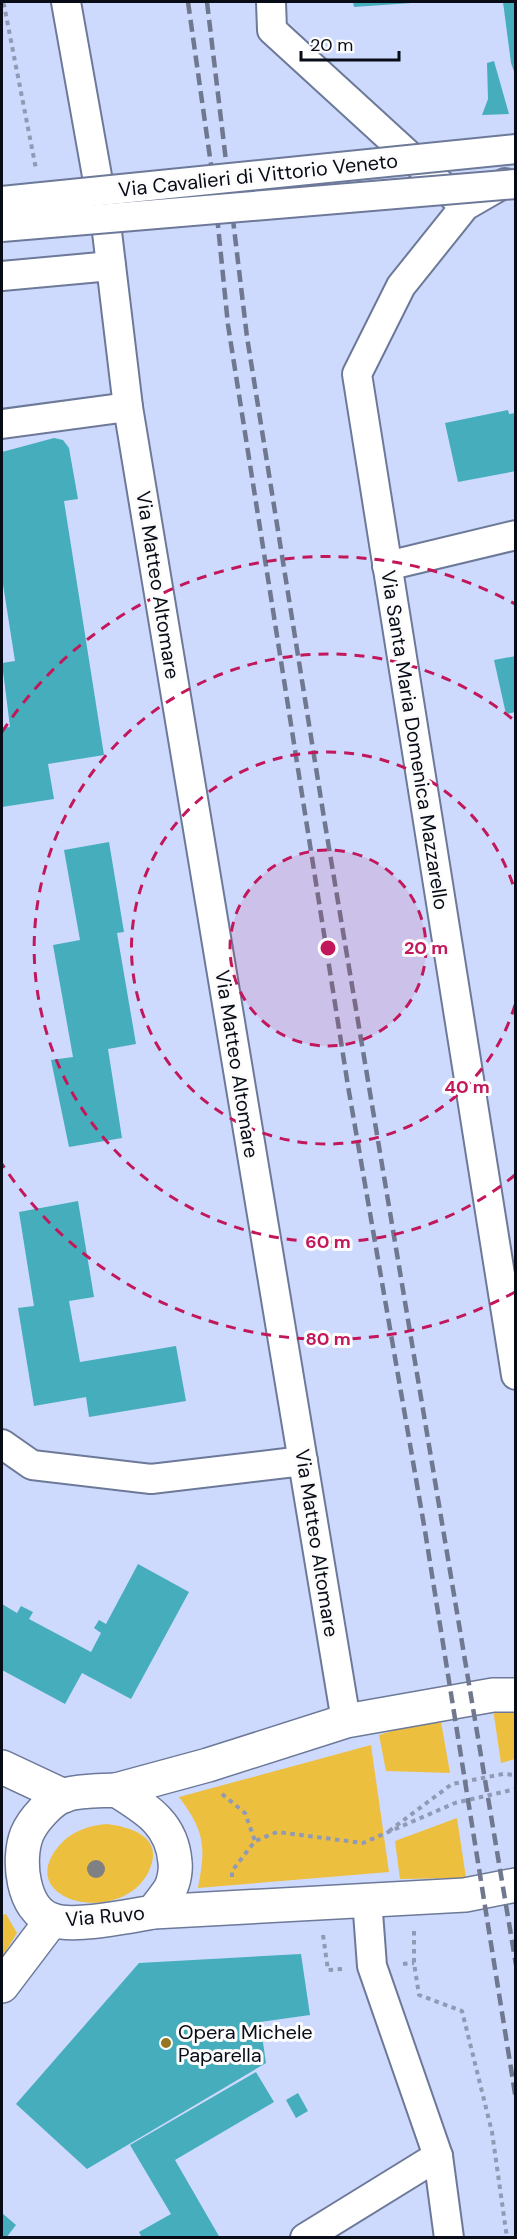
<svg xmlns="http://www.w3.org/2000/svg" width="517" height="2239" font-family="'DM Sans',sans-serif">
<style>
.green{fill:#edbf3e}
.building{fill:#46adbc}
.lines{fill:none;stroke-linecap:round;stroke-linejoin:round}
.minor-casing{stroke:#6d7998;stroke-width:32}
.secondary-casing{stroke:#6d7998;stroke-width:36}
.path{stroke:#909ab5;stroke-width:4;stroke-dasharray:4.5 4.5;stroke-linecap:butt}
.minor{stroke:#fff;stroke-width:28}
.secondary{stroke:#fff;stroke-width:33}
.rail{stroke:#707890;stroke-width:4.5;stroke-dasharray:12 6;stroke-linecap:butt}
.minor-bridge-casing{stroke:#6d7998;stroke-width:32;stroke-linecap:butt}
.minor-bridge{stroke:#fff;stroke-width:28}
.tree{fill:#7f8083}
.ring{fill:none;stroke:#c2185b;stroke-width:3;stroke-dasharray:10 8}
.poi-dot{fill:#967720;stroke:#fcfcfc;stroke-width:2}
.labels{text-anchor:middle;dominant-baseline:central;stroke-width:6;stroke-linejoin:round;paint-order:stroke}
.street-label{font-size:20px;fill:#080c17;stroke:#fcfcfc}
.poi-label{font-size:20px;fill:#080c17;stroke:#fcfcfc;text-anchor:start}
.centre{fill:#c2185b;stroke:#fcfcfc;stroke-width:3}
.ring-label{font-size:18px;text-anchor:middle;font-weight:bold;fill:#c2185b;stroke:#fcfcfc;stroke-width:6;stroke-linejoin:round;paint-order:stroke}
</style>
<rect width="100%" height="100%" fill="#cddafd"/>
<g class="green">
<polygon points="515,1706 515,1759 501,1763 493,1709"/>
<polygon points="440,1716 450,1773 386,1771 379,1735"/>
<path d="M371,1745l18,127 -191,16c8,-42 7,-56 -19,-91z"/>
<polygon points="457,1818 466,1878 400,1879 395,1841"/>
<path d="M106,1824c28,3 60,15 42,49 -29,54 -134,28 -90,-26 12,-15 28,-21 48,-23z"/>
<polygon points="6,1914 17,1933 2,1957 2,1915"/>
</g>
<g class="building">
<polygon points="353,2 412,2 412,3 354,7"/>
<polygon points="503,2 516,2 516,77 511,63"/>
<polygon points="494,61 509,114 482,115 488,99 487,63"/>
<polygon points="508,410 509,414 516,413 516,471 458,482 445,423"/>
<polygon points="54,438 63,440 69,448 78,499 64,501 104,755 48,764 54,799 2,807 2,728 10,727 2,663 15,661 2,578 2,452"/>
<polygon points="516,656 516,712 506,714 494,660"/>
<polygon points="109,842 124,932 117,933 136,1044 108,1049 122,1138 69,1147 51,1060 73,1057 53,945 80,940 64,850"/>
<polygon points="78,1201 94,1297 69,1301 80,1362 176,1346 186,1401 89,1417 86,1397 34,1406 18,1308 34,1306 19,1212"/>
<polygon points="138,1564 189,1592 131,1699 82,1673 65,1704 2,1670 2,1604 17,1613 21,1606 33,1612 29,1619 91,1652 101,1633 94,1628 99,1620 106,1624"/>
<polygon points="301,1954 310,2015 260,2022 266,2063 87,2169 16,2104 139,1963"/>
<polygon points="256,2072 274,2102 175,2160 220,2238 142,2238 139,2232 171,2214 130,2145"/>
<polygon points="298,2093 308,2111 296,2118 286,2100"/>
<polygon points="2,2213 16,2225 6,2238 2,2238"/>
</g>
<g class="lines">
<g class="minor-casing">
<g id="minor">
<polyline points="66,2 107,232 128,407 346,1721"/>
<polyline points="271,2 272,30 461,203"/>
<polyline points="505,183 465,206 401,286 357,374 516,1375"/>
<polyline points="2,276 111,266"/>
<polyline points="2,424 128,407"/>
<polyline points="387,566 516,535"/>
<polyline points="2,1444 32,1465 151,1479 303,1461"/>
<polyline points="367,1899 372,1966 438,2156 449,2238"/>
<polyline points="305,2238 438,2156"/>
</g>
</g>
<g class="secondary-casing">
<g id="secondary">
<polyline points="2,1767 64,1796"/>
<path d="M116,1790c30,19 56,33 59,72 1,8 -1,20 -5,27 -5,8 -11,15 -17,23 -23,4 -79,16 -101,8 -30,-10 -35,-61 -25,-86 6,-14 24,-34 38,-39 16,-5 35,-4 51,-5z"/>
<polyline points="116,1790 208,1765 346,1721 493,1695 516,1695"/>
<polyline points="153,1912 465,1895 516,1885"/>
<polyline points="2,1986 52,1920"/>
</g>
</g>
<g class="path">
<polyline points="2,5 4,5 36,169"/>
<polyline points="222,1794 245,1813 255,1841"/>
<polyline points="389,1831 452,1784 503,1774 516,1775"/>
<polyline points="232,1877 232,1871 255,1841 277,1832 363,1843 455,1803 516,1789"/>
<polyline points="414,1931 414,1963 419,1995 462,2011 492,2132 507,2238"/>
<polyline points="323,1935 328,1970 342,1969"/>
<polyline points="403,1964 414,1963"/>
</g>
<use href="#minor" class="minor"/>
<use href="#secondary" class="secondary"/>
<g class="rail">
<polyline points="188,2 214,186 228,325 348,1086 425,1531 516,2100"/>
<polyline points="207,2 247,337 324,818 516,1965"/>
</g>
<g class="minor-bridge-casing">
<g id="minor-bridge">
<polyline points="2,201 516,149"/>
<polyline points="2,227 516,184"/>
</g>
</g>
<use href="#minor-bridge" class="minor-bridge"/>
</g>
<circle class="tree" cx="96" cy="1869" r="9"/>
<circle cx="328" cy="948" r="98" fill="#c2185b" fill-opacity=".12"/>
<g class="ring">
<circle cx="328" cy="948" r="98"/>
<path d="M515 1005A196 196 0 1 1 515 891"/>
<path d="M515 1175A294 294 0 1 1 515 721"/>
<path d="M515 1292A391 391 0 0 1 2 1164M2 732A391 391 0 0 1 515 604"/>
</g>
<circle class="poi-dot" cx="166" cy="2043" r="6"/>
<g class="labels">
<g class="street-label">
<text transform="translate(258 175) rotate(-6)">Via Cavalieri di Vittorio Veneto</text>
<text transform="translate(158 585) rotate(81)">Via Matteo Altomare</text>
<text transform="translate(415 740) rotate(81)">Via Santa Maria Domenica Mazzarello</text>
<text transform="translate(237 1064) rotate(81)">Via Matteo Altomare</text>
<text transform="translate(317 1543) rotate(81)">Via Matteo Altomare</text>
<text transform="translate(105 1916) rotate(-5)">Via Ruvo</text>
</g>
<g class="poi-label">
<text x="178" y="2032">Opera Michele<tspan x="178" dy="23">Paparella</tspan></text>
</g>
</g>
<circle cx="328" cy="948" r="9" class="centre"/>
<g class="ring-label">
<text x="426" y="954">20 m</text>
<text x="467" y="1093">40 m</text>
<text x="328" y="1248">60 m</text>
<text x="328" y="1345">80 m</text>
</g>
<rect width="517" height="2239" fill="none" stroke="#080c17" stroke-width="6"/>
<path d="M301 51v9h98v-9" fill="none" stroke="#080c17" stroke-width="3"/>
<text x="310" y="51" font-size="18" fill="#080c17" stroke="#fcfcfc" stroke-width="4.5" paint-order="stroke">20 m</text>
</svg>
